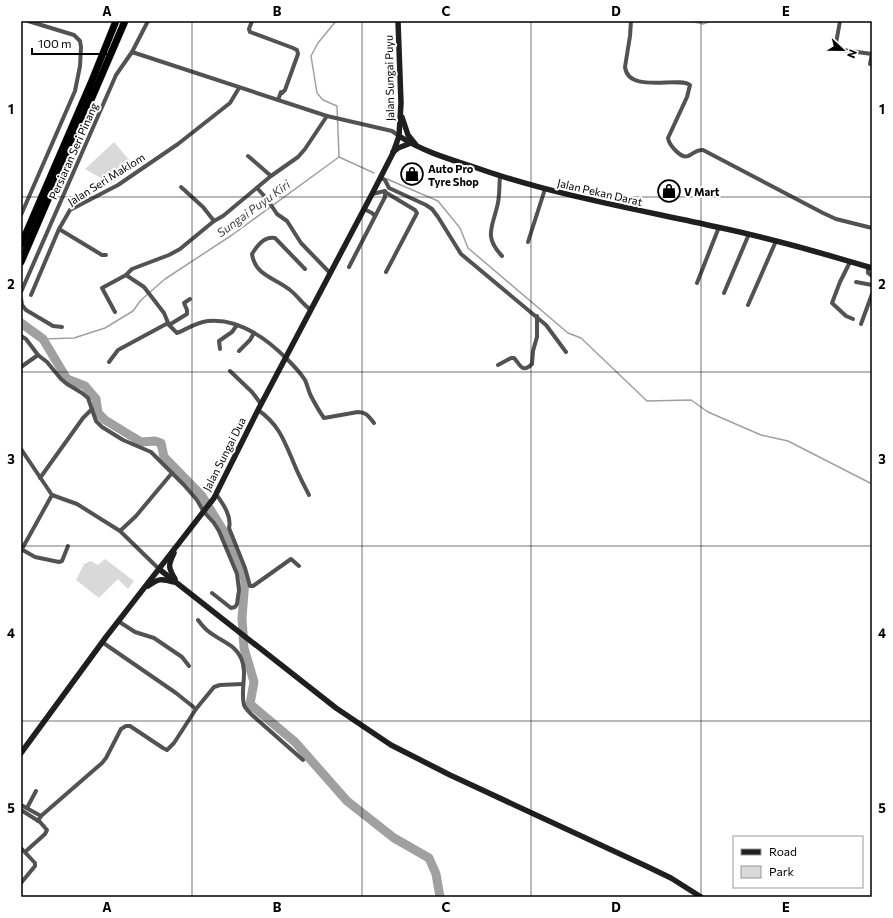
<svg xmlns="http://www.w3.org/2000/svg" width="893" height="918" font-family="Commissioner,sans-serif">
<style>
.green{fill:#d9d9d9}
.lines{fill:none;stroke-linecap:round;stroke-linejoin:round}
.stream{stroke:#a0a0a0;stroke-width:1.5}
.river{stroke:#a0a0a0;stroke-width:9}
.highway-casing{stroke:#dbdbdb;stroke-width:8}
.street{stroke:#525252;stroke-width:4}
.secondary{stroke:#1f1f1f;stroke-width:5.5}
.highway{stroke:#000;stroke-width:7}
.grid{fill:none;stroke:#000;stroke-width:1;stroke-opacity:0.55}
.labels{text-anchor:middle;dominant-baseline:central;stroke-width:4;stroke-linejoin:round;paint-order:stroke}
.street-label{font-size:11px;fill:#000;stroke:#fff}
.poi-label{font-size:11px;font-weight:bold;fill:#000;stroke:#fff;text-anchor:start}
.water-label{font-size:12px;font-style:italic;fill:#414141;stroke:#fff}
.neatline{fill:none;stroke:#000;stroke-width:1.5}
.grid-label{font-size:13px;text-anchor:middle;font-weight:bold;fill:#000}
</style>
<rect width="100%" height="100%" fill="#fff"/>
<g class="green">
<polygon points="114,142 135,167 111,184 85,169"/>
<polygon points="105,559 134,581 128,589 118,579 99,598 76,580 84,564 91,561 98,565"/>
</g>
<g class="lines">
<g class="stream">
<polyline points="690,21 703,24 711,21"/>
<polyline points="339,157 374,173"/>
<polyline points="387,179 438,201 460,228 468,248 568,333 581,338 647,401 691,400 708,412 761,435 788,441 872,484"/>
<polyline points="43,339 74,338 105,328 133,311 141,300 165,279 232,235 339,157 337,106 323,100 317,93 311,56 318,43 336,21"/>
</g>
<polyline class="river" points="21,323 43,339 67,379 85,386 96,399 98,413 105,420 141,442 155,441 161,443 164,457 202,496 229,540 245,580 242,618 244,648 254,682 250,704 295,742 347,801 394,838 429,858 436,874 440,897"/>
<g class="highway-casing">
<g id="highway">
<polyline points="21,245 91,83 116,21"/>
<polyline points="21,262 125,21"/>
</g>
</g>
<g class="street">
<polyline points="252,21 249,29 250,32 293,48 297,50 298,54 285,90 282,93 281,92 278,100"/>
<path d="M631,21l-1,15 -5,31c3,27 53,9 65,18l-3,12 -19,41c1,7 13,21 20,18 6,-2 8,-7 15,-6l120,63 13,6 36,9"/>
<polyline points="840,21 835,49 872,54"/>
<polyline points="132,52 327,116 392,131 399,136"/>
<polyline points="870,64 872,53"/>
<polyline points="248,156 271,176"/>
<path d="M500,176c-1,10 0,21 -3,31 -5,21 -13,30 5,49"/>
<polyline points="380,177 385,180 389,188 426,205 432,209 438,217 461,254 546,325 566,352"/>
<polyline points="181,187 203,207 214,221"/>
<polyline points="257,188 267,199 277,214 287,221 301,243 330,273"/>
<polyline points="372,194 385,191"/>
<polyline points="364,209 372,213 375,216"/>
<polyline points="21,215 75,91 80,66 81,47 80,41 74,35 28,21"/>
<polyline points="59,229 102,255 106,255"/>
<polyline points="528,242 545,189"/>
<polyline points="850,262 840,282 832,303 846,316 853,319"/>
<polyline points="349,267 385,197 385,192 415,210 417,213 386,272"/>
<polyline points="868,267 868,273 872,276"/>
<path d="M305,269l-30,-31c-11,-2 -18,8 -23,16 3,22 24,24 38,36 8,6 12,14 21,20"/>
<path d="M126,275l18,12 20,26 5,12 8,8c10,-4 20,-11 31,-12 31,-3 58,17 79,38 6,6 13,13 18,21 2,4 3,9 5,14 4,8 9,17 14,24l34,-6c9,0 11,5 16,11"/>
<polyline points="856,282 872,285"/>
<polyline points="697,283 719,227"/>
<polyline points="21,292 116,75 132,52 148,21"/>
<polyline points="724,293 749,234"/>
<polyline points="31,295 59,229 70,210 118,185 178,144 230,103 239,88"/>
<polyline points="21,298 22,305 26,310 53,326 62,327"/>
<polyline points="748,305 776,241"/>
<polyline points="115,312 102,288 126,275 132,269 169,255 180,249 214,221 223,216 271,176 298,157 305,149 327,116"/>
<polyline points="861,324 872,294"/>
<polyline points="169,325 187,314 187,310 184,303 190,299"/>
<polyline points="21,336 26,339 38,355 47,362 61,379 67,384 82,393 88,398 96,421 102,427 123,440 151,452 184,485 197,500 204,512 214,523 219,531 237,574 239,590 237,604 235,607 231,608 212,593"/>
<polyline points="220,349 219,341 232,332 237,325"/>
<polyline points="239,351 250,340 254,333"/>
<polyline points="109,362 118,350 168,323"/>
<path d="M498,365l13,-7h3c6,6 8,16 18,6l1,-13 4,-14v-21"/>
<polyline points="21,367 38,355"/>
<polyline points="230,371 252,392 261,404"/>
<path d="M258,410c22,15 27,33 37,56 4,10 9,19 14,29"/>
<polyline points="21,449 52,495 77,504 120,531 159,569"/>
<polyline points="40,478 83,418 92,409"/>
<path d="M216,494c7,10 16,22 13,34l16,40 5,18h3l38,-27 8,7"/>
<polyline points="120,531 136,516 172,473"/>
<polyline points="21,549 35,557 59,562 62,561 68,546"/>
<polyline points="22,549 52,495"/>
<path d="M198,620c3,4 6,8 10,11 12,10 27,13 33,27 7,15 -1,32 3,47 1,3 5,7 8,10l51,45"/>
<polyline points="118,621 135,632 154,638 182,657 189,666"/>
<polyline points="102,642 176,693 196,709"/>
<polyline points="21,805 41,816"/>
<polyline points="27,808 36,791"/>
<polyline points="21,810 40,822 47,830 45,834 25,852"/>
<polyline points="38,821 41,816 102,763 106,758 121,729 126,726 130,726 163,748 167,750 174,743 196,709 214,687 220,685 243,684"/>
<polyline points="21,848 35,863 35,866 21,883"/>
</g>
<g class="secondary">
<polyline points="402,117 408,135 416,145"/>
<path d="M399,136c23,15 50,23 75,31 79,28 162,42 243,60 53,11 104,26 155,41"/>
<polyline points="393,152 398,148 411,143"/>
<path d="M174,553c-6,12 -6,14 1,26"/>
<polyline points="159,569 336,708 391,745 450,775 646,866 671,878 701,897"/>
<path d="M148,586c10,-7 13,-8 25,-4"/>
<polyline points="21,753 106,637 214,498 258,410 372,194 393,153 399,136 401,103 398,21"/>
</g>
<use href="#highway" class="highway"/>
</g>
<path class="grid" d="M192,21v876M362,21v876M531,21v876M701,21v876M21,197h851M21,372h851M21,546h851M21,721h851"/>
<defs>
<g id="shop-ring" transform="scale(1.15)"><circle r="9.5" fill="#fff" stroke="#000" stroke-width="1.5"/><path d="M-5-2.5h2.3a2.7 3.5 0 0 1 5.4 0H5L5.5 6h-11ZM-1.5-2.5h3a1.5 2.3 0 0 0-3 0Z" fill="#000"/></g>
</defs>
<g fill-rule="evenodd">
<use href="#shop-ring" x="412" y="174"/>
<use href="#shop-ring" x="669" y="191"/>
</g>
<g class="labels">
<g class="street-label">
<text transform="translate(389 78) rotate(-91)">Jalan Sungai Puyu</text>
<text transform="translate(73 151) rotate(-66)">Persiaran Seri Pinang</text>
<text transform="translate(106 179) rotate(-32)">Jalan Seri Maklom</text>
<text transform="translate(600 192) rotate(13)">Jalan Pekan Darat</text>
<text transform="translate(224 454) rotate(-63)">Jalan Sungai Dua</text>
</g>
<g class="poi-label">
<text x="428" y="168">Auto Pro<tspan x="428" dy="13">Tyre Shop</tspan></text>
<text x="684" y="191">V Mart</text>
</g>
<g class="water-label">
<text transform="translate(253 208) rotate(-36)">Sungai Puyu Kiri</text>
</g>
</g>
<rect width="893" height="918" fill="none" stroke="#ffffff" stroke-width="44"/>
<rect x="733" y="836" width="130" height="52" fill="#ffffff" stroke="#999999"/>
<rect x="741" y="849" width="20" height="6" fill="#1f1f1f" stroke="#999999"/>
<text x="769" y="856" font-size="12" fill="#000000">Road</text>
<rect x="741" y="866" width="20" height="12" fill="#d9d9d9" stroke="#999999"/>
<text x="769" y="876" font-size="12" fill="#000000">Park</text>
<g transform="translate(843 50) rotate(112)" stroke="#ffffff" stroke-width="3" paint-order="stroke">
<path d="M0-3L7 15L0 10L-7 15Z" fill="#000000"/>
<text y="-6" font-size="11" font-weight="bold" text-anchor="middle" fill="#000000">N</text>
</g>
<path d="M32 48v6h74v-6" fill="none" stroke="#000000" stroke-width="2"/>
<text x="38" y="48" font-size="12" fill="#000000" stroke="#ffffff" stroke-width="3" paint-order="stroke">100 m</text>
<rect x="22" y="22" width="849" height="874" class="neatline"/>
<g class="grid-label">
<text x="107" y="16">A</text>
<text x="277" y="16">B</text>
<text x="446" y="16">C</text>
<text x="616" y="16">D</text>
<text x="786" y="16">E</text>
<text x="11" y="114">1</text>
<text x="882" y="114">1</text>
<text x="11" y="289">2</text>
<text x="882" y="289">2</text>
<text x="11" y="464">3</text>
<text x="882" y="464">3</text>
<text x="11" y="638">4</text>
<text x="882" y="638">4</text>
<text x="11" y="813">5</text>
<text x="882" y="813">5</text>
<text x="107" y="912">A</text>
<text x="277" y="912">B</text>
<text x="446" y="912">C</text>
<text x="616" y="912">D</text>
<text x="786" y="912">E</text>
</g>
</svg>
